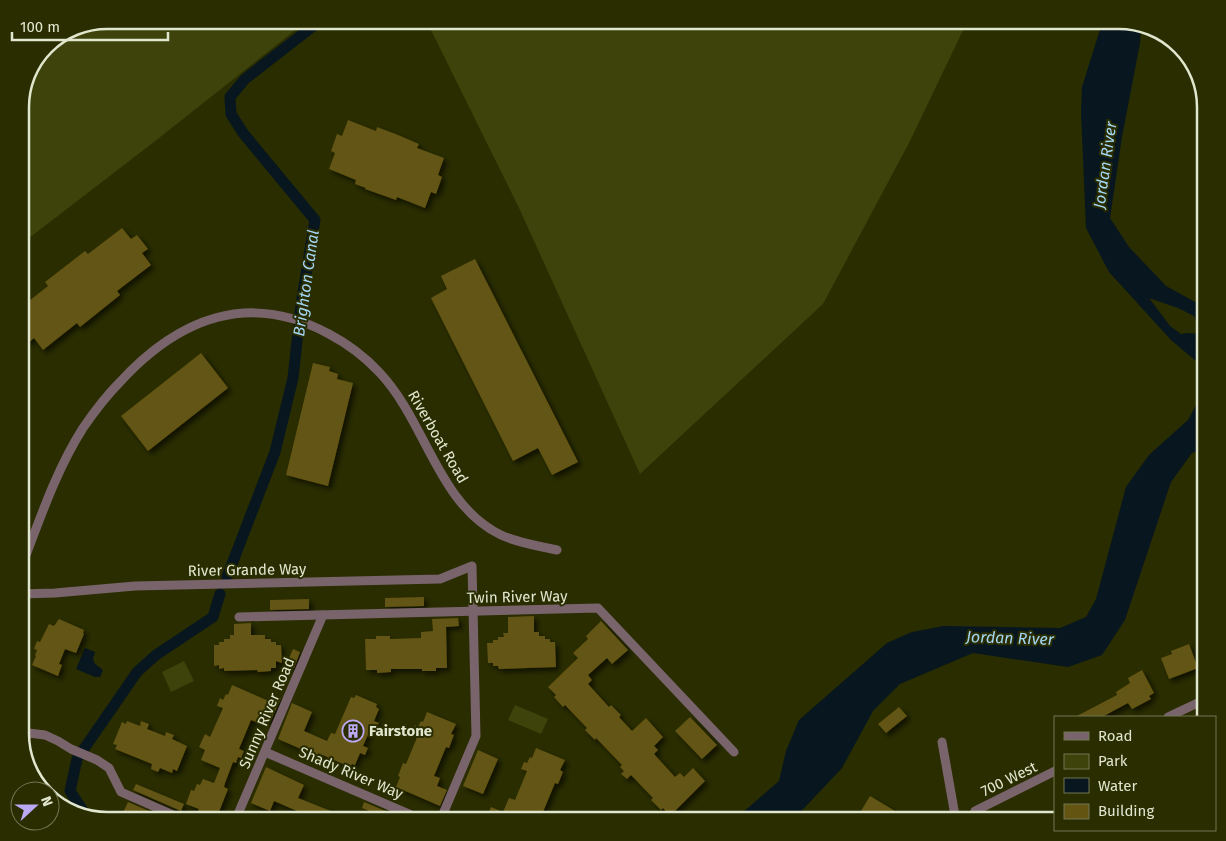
<svg xmlns="http://www.w3.org/2000/svg" width="1226" height="841" font-family="'Fira Sans',sans-serif">
<style>
.green{fill:#3d430b}
.water{fill:#07161f;fill-rule:evenodd}
.lines{fill:none;stroke-linecap:round;stroke-linejoin:round}
.canal{stroke:#07161f;stroke-width:11}
.building{fill:#635412;filter:url(#shadow)}
.street{stroke:#79646c;stroke-width:9}
.labels{text-anchor:middle;dominant-baseline:central;stroke-width:4;stroke-linejoin:round;paint-order:stroke}
.street-label{font-size:15px;fill:#e1e6ce;stroke:#292d00}
.poi-label{font-size:15px;font-weight:bold;fill:#e1e6ce;stroke:#292d00;text-anchor:start}
.water-label{font-size:16px;font-style:italic;fill:#a4d7f6;stroke:#292d00}
.rim{fill:none;stroke:#e1e6ce;stroke-width:2.5}
</style>
<defs>
<filter id="shadow"><feDropShadow dx="3.5" dy="3.5" stdDeviation="2.5" flood-color="#0009"/></filter>
</defs>
<rect width="100%" height="100%" fill="#292d00"/>
<g class="green">
<polygon points="107,20 308,20 154,142 20,245 20,102 46,45 74,27"/>
<polygon points="426,20 968,20 909,143 823,304 640,474 519,208"/>
<polygon points="184,661 194,681 171,692 162,672"/>
<polygon points="515,705 548,719 541,734 508,720"/>
</g>
<g class="water">
<path d="M1103,20h16l22,7 -1,16 -18,94 -12,81 19,29 37,39 40,22v67l-4,-9 -31,-26 -62,-68 -23,-44 -5,-116 1,-25zM1149,298l29,10 16,8 6,14 -1,4 -11,-1 -7,1 -11,-8z"/>
<polygon points="1206,396 1206,448 1192,453 1171,482 1125,620 1102,655 1068,667 973,653 900,684 873,711 842,768 792,821 733,821 779,781 786,751 799,720 887,643 912,632 944,626 1060,628 1086,617 1096,599 1126,487 1149,455 1188,420 1195,407"/>
<polygon points="85,648 95,652 93,659 95,664 103,670 100,677 95,677 76,669"/>
</g>
<g class="lines">
<g class="canal">
<polyline points="227,577 275,452 293,378 301,305 315,220 243,133 231,114 230,97 245,79 321,20"/>
<polyline points="85,814 70,791 77,759 137,672 156,655 213,617 220,594"/>
</g>
</g>
<g class="building">
<polygon points="348,120 376,131 377,127 398,135 419,144 417,148 444,158 438,175 442,177 436,194 431,192 425,208 397,197 396,200 365,189 366,188 355,184 356,180 329,169 335,153 331,151 337,134 342,136"/>
<polygon points="122,228 131,239 137,235 148,249 142,253 151,265 117,291 120,295 80,327 77,323 43,350 34,338 28,343 20,332 20,308 48,286 45,282 85,251 88,254"/>
<polygon points="475,259 578,462 552,475 538,448 513,461 431,298 447,289 441,276"/>
<polygon points="201,353 228,388 148,451 121,416"/>
<polygon points="313,363 330,367 329,371 338,374 337,379 353,383 328,486 286,475"/>
<polygon points="424,597 424,606 385,607 385,598"/>
<polygon points="309,599 309,609 270,610 270,600"/>
<polygon points="534,616 534,632 539,632 539,636 545,636 545,639 550,639 550,642 555,642 556,667 499,669 498,666 493,666 493,663 488,663 487,643 493,643 493,640 498,640 498,637 504,637 503,633 508,633 508,617"/>
<polygon points="458,618 459,626 446,627 447,668 436,668 436,671 422,671 422,669 391,669 391,672 377,673 377,670 366,670 365,639 376,639 376,636 390,636 390,639 421,638 421,632 433,631 432,619"/>
<polygon points="59,619 84,630 83,633 84,634 76,653 65,649 59,664 62,665 58,676 32,665 36,656 35,655 37,650 34,649 37,641 40,642 49,624 54,626"/>
<polygon points="601,621 628,650 612,664 607,658 588,675 592,680 588,684 609,707 611,705 621,715 619,717 632,731 646,718 663,737 654,746 658,750 654,754 675,777 680,773 684,777 693,768 705,781 670,816 663,808 661,810 651,800 653,798 631,775 627,779 621,774 624,771 620,767 622,765 596,738 595,740 585,730 587,728 565,705 563,707 554,697 556,695 548,687 578,658 573,653 588,639 586,636"/>
<polygon points="251,623 251,635 265,635 265,639 271,639 271,642 276,642 276,645 281,645 282,663 276,661 276,668 271,668 271,671 258,672 257,670 224,671 224,668 219,669 219,665 214,666 214,645 219,645 219,642 224,642 224,639 230,639 230,635 234,635 234,624"/>
<polygon points="1189,644 1198,668 1169,679 1161,658 1172,654 1171,651"/>
<polygon points="293,649 300,652 294,668 286,665"/>
<polygon points="1142,670 1154,693 1149,696 1151,699 1132,709 1128,703 1102,717 1075,717 1117,695 1116,692 1130,683 1128,678"/>
<polygon points="232,685 271,702 274,695 281,698 270,722 259,717 256,722 251,720 239,749 244,751 241,758 238,757 236,763 233,762 225,783 224,787 228,789 217,817 198,811 199,809 186,804 191,790 194,791 197,784 200,785 203,779 214,783 220,768 201,760 205,750 199,747 205,734 210,737 223,708 217,706 220,698 223,700 226,694 228,695"/>
<polygon points="356,695 377,704 376,707 379,709 374,721 379,723 375,730 371,728 363,746 368,748 365,755 360,753 355,765 352,764 350,767 318,753 317,756 278,739 292,703 312,712 304,731 327,741 331,733 335,734 351,697 354,698"/>
<polygon points="899,707 907,716 886,733 878,724"/>
<polygon points="427,712 456,724 451,734 454,735 449,748 446,747 434,776 440,778 437,786 447,790 440,806 396,787 400,777 398,776 403,763 406,764 418,735 412,733 415,725 418,727 421,721 423,722"/>
<polygon points="690,717 717,745 702,759 675,731"/>
<polygon points="127,721 140,726 141,721 149,724 147,729 165,736 166,732 174,735 172,739 187,746 177,771 173,769 172,773 160,768 158,772 151,769 152,764 115,749 117,745 113,744 122,722 126,724"/>
<polygon points="536,748 565,760 560,770 563,772 558,784 555,783 543,812 549,815 546,821 485,821 491,807 503,812 509,798 515,800 527,771 521,769 524,762 527,763 530,757 532,758"/>
<polygon points="478,750 498,759 483,794 463,786"/>
<polygon points="266,767 304,785 298,798 336,813 333,821 293,821 297,811 274,801 270,811 251,803"/>
<polygon points="136,784 184,804 181,811 133,790"/>
<polygon points="870,796 895,811 889,821 855,821"/>
<polygon points="128,802 163,817 161,821 119,821"/>
<polygon points="364,802 388,812 386,818 362,808"/>
</g>
<g class="lines">
<g class="street">
<path d="M20,571c19,-49 35,-99 63,-143 11,-16 23,-32 37,-46 58,-63 128,-92 209,-48 19,10 35,22 50,38 47,49 59,133 122,163 17,8 38,11 56,15"/>
<polyline points="20,594 55,593 135,586 440,579 472,566 476,736 440,821"/>
<polyline points="239,617 598,608 734,752"/>
<polyline points="1168,717 1206,699"/>
<polyline points="20,732 45,735 58,741 71,749 97,760 109,768 121,792 187,821"/>
<polyline points="942,742 956,821"/>
<polyline points="265,752 425,821"/>
<polyline points="975,811 1055,771"/>
<polyline points="235,821 323,615"/>
</g>
</g>
<defs>
<g id="building-ring" transform="scale(1.125)"><circle r="9.5" fill="#292d00" stroke="#bca9f5" stroke-width="1.5"/><path d="M-4-6H4V6H1V3H-1V6H-4ZM-2.5-4.3h1.7v1.8h-1.7ZM.8-4.3h1.7v1.8H.8ZM-2.5-1h1.7V.8h-1.7ZM.8-1h1.7V.8H.8Z" fill="#bca9f5"/></g>
</defs>
<g fill-rule="evenodd">
<use href="#building-ring" x="353" y="731"/>
</g>
<g class="labels">
<g class="street-label">
<text transform="translate(438 437) rotate(60)">Riverboat Road</text>
<text transform="translate(247 570) rotate(-1)">River Grande Way</text>
<text transform="translate(517 597) rotate(-1)">Twin River Way</text>
<text transform="translate(267 713) rotate(-67)">Sunny River Road</text>
<text transform="translate(351 773) rotate(23)">Shady River Way</text>
<text transform="translate(1009 779) rotate(-26)">700 West</text>
</g>
<g class="poi-label">
<text x="369" y="731">Fairstone</text>
</g>
<g class="water-label">
<text transform="translate(1105 165) rotate(-82)">Jordan River</text>
<text transform="translate(306 283) rotate(-82)">Brighton Canal</text>
<text transform="translate(1010 638) rotate(2)">Jordan River</text>
</g>
</g>
<path d="M0 0H1226V841H0ZM107 29H1119A78 78 0 0 1 1197 107V734A78 78 0 0 1 1119 812H107A78 78 0 0 1 29 734V107A78 78 0 0 1 107 29Z" fill="#292d00" fill-rule="evenodd"/>
<path class="rim" d="M107 29H1119A78 78 0 0 1 1197 107V734A78 78 0 0 1 1119 812H107A78 78 0 0 1 29 734V107A78 78 0 0 1 107 29Z"/>
<rect x="1054" y="716" width="162" height="115" fill="#292d00" stroke="#737752"/>
<rect x="1064" y="732" width="25" height="8" fill="#79646c" stroke="#737752"/>
<text x="1098" y="741" font-size="15" fill="#e1e6ce">Road</text>
<rect x="1064" y="754" width="25" height="15" fill="#3d430b" stroke="#737752"/>
<text x="1098" y="766" font-size="15" fill="#e1e6ce">Park</text>
<rect x="1064" y="778" width="25" height="15" fill="#07161f" stroke="#737752"/>
<text x="1098" y="791" font-size="15" fill="#e1e6ce">Water</text>
<rect x="1064" y="804" width="25" height="15" fill="#635412" stroke="#737752"/>
<text x="1098" y="816" font-size="15" fill="#e1e6ce">Building</text>
<g transform="translate(35 806) rotate(69)"><circle r="24" fill="#292d00" stroke="#737752"/>
<path d="M0-4L9 19L0 12L-9 19Z" fill="#bca9f5"/>
<text y="-8" font-size="14" font-weight="bold" text-anchor="middle" fill="#e1e6ce">N</text>
</g>
<path d="M12 32v8h156v-8" fill="none" stroke="#e1e6ce" stroke-width="2.5"/>
<text x="20" y="32" font-size="15" fill="#e1e6ce" stroke="#292d00" stroke-width="4" paint-order="stroke">100 m</text>
</svg>
